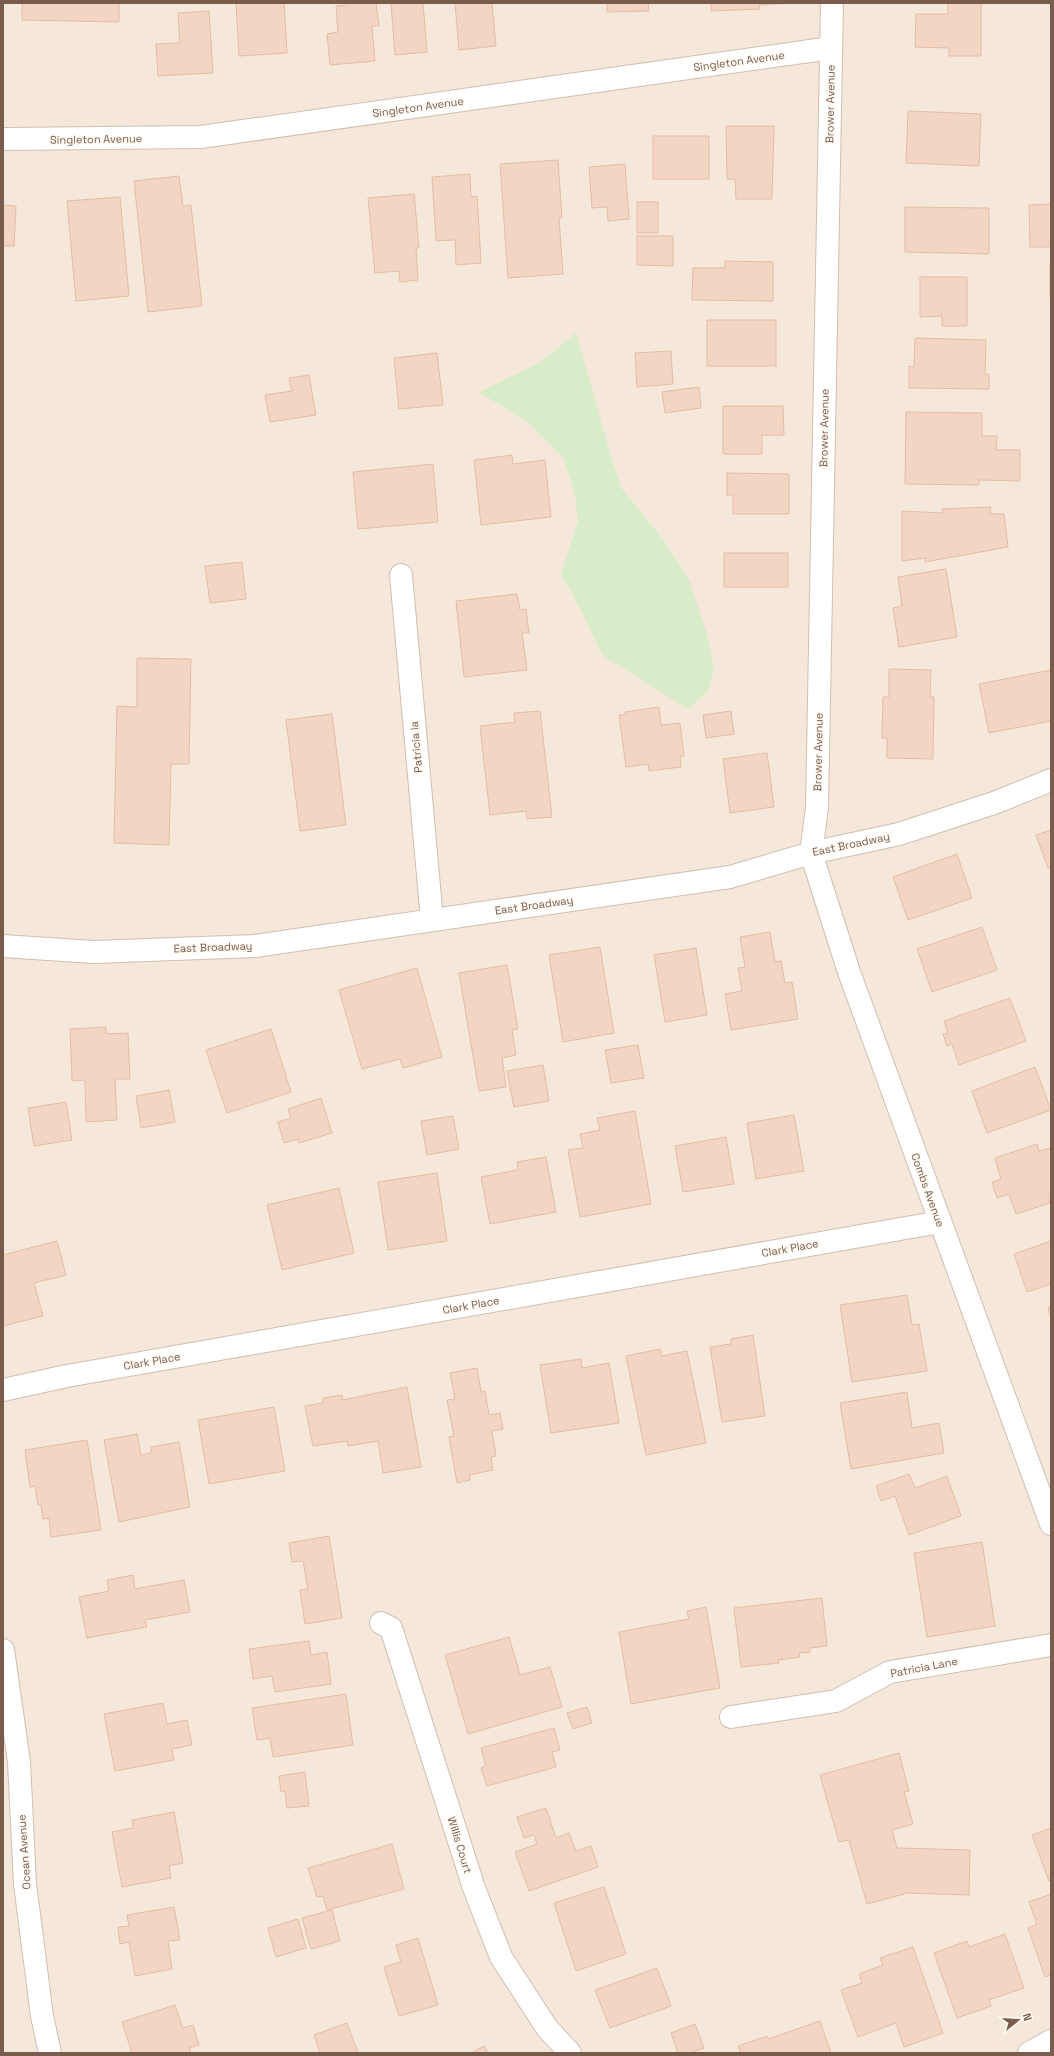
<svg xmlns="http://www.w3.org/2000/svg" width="1054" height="2056" font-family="'Space Grotesk',sans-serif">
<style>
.residential{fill:#f5e8da}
.green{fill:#d8ecc9}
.building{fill:#f3d5c3;stroke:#e6bba3}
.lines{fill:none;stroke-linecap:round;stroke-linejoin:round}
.minor-casing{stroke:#d1beb0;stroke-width:24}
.minor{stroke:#fff;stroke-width:22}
.labels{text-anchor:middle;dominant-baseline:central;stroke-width:3;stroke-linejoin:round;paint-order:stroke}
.street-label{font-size:11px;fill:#7a5c4d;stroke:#fffaf3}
</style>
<rect width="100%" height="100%" fill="#fdf6ec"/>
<rect class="residential" x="3" y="3" width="1048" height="2050"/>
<polygon class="green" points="576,333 610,453 622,489 665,542 689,580 707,634 714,668 708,691 688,709 602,655 583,614 561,574 578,521 575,495 563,458 526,421 479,392 539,363"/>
<g class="building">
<polygon points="22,3 119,3 119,22 22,20"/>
<polygon points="236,3 284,3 287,53 239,56"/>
<polygon points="346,3 376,3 379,26 372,26 375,61 330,65 327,34 338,32 336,6 346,5"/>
<polygon points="391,3 423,3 427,52 395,55"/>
<polygon points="455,3 492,3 496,46 459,50"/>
<polygon points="607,3 648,3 649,11 607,12"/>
<polygon points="711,3 793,3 759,5 760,9 711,11"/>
<polygon points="948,3 981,3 981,56 949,56 949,48 915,47 916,14 948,14"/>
<polygon points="209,11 213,73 158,76 156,44 180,43 178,13"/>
<polygon points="908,111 981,114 979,166 906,163"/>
<polygon points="726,126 774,126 772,199 736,199 735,179 727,179"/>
<rect x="653" y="136" width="56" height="43"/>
<polygon points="558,160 562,218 559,218 563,274 508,278 500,164"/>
<polygon points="625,164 629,219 608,221 607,207 592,208 589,167"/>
<polygon points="470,174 471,197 477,196 481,263 456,265 455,240 436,241 432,177"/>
<polygon points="179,176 183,206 191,205 202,306 148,312 134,181"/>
<polygon points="414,194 419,248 416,248 418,280 400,282 399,271 375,273 368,198"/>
<polygon points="120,197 129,296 76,301 67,201"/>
<rect x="637" y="202" width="21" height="31"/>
<polygon points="1051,204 1051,247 1030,247 1029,205"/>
<polygon points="3,205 16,206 14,246 3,246"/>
<polygon points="905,207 989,208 989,254 905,252"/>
<polygon points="637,236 673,236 673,266 637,265"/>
<polygon points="725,261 773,262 773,301 692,300 693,268 725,268"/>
<rect x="1050" y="265" width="1" height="32"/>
<polygon points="920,277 967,277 967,326 942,326 942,316 920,317"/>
<rect x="707" y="320" width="69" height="46"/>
<polygon points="915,338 986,340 985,374 989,374 989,389 909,388 909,366 914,367"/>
<polygon points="671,351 673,384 637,387 635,353"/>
<polygon points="437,353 443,405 399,409 394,358"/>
<polygon points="309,375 316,415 270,422 265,395 292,391 289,378"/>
<polygon points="699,387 701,408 665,413 662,392"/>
<polygon points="723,406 783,406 784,435 762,435 762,454 723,454"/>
<polygon points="906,412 982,413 982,436 997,436 996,450 1020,450 1020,481 979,480 979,485 905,484"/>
<polygon points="512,455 513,464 545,460 551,517 481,525 474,460"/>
<polygon points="433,464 438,522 358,529 353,472"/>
<polygon points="727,473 789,474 789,514 733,514 733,495 727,495"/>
<polygon points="991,507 990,514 1004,514 1008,547 925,562 926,558 902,561 902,511 943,513 942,509"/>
<rect x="724" y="553" width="64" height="34"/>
<polygon points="242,562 246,599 210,603 205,566"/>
<polygon points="946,569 957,637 899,647 893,608 902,606 898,577"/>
<polygon points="517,594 520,610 526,609 529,633 522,633 527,670 464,677 456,601"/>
<polygon points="137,658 191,659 189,764 171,764 169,845 114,843 117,706 137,707"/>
<polygon points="889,669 931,670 930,697 934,697 933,759 887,758 887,738 882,738 883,697 889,697"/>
<polygon points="1051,670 1051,721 989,733 979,684"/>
<polygon points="659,707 661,725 680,723 684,756 680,757 681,767 649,771 648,764 626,767 619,715 626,715 625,712"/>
<polygon points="540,711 552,817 527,819 526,811 490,815 480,726 515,722 514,713"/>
<polygon points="731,711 734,734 706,738 703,715"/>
<polygon points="332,714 346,825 300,831 286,720"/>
<polygon points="767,753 774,807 730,813 723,759"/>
<polygon points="1051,830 1051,867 1048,868 1036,835"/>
<polygon points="957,854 972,898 908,920 893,877"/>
<polygon points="982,927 997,970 932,992 917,949"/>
<polygon points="770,932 775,962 781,961 785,983 792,982 798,1019 731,1030 725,994 742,991 738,968 745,967 740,937"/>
<polygon points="600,947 614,1033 563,1042 549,955"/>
<polygon points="696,948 707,1015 665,1022 654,955"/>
<polygon points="507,965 518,1029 512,1030 516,1055 502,1058 506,1087 479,1091 459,973"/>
<polygon points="417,968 442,1057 403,1068 400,1059 362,1069 339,990"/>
<polygon points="1010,998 1026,1041 959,1065 952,1044 947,1046 943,1034 948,1033 944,1021"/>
<polygon points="106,1027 106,1034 128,1033 130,1079 115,1079 117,1120 86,1122 85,1080 72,1081 70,1029"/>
<polygon points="271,1029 291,1092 227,1113 206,1050"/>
<polygon points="638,1045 644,1078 611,1083 605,1050"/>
<polygon points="543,1065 549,1101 514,1107 507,1071"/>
<polygon points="1035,1067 1051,1110 987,1133 972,1091"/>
<polygon points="169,1090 175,1122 141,1128 136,1096"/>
<polygon points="321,1098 332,1133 299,1143 298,1139 284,1143 278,1122 291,1118 288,1109"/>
<polygon points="66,1102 72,1140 34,1146 28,1108"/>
<polygon points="635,1111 651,1204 580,1217 568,1150 583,1148 580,1134 600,1130 597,1118"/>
<polygon points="794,1115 804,1171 756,1179 747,1123"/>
<polygon points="453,1116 459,1149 427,1155 421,1121"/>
<polygon points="726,1137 734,1184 683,1192 675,1146"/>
<polygon points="1037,1144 1039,1151 1051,1148 1051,1194 1048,1195 1050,1203 1016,1214 1009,1194 997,1198 992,1182 1001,1179 995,1158"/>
<polygon points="546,1157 556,1212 490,1224 481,1177 518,1170 517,1162"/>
<polygon points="437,1173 447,1241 388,1250 378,1182"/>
<polygon points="339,1188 354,1253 282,1270 267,1205"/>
<polygon points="57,1241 66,1275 34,1283 43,1316 3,1326 3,1255"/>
<polygon points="1051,1241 1051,1284 1027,1292 1014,1254"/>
<polygon points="907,1295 912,1325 919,1324 927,1371 852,1382 840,1305"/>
<polygon points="1051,1307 1051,1318 1048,1308"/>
<polygon points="753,1335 765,1416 722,1422 710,1347 731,1344 731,1339"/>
<polygon points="660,1349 661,1356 687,1351 706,1443 646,1455 626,1356"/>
<polygon points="581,1359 582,1368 609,1363 619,1423 551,1433 540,1365"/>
<polygon points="477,1368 481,1392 485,1391 489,1415 500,1413 503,1429 492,1431 496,1456 491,1457 493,1470 469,1475 470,1480 457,1483 449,1437 454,1436 447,1400 455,1399 450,1373"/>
<polygon points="407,1387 421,1467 383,1473 378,1441 348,1446 347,1441 313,1446 305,1406 323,1403 323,1398 342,1395 342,1400"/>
<polygon points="907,1392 912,1428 939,1423 944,1453 851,1469 840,1403"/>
<polygon points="274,1407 285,1471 209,1484 198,1420"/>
<polygon points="137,1434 141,1455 151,1453 151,1447 179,1442 190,1507 119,1522 104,1440"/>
<polygon points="87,1440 101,1530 51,1537 49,1518 43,1519 41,1505 38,1505 35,1486 30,1487 25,1450"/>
<polygon points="909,1474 915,1488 947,1476 961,1516 909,1535 895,1496 881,1501 876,1486"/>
<polygon points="329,1536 342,1618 305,1624 300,1590 308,1589 303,1561 292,1562 289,1543"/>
<polygon points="982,1542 995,1626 927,1637 914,1553"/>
<polygon points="133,1575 135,1589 184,1580 190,1612 145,1620 147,1627 87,1638 79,1597 109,1591 107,1580"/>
<polygon points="822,1598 827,1646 810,1648 810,1652 799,1653 800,1657 778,1660 779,1663 741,1667 734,1608"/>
<polygon points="706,1607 720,1688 631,1704 619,1632 689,1619 687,1611"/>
<polygon points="509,1637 520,1675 550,1667 562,1707 468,1734 445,1655"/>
<polygon points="309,1641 311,1655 327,1652 331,1684 275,1692 272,1676 253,1679 249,1649"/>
<polygon points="346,1694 353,1745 273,1757 270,1738 257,1740 252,1708"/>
<polygon points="163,1703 167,1724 187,1720 192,1745 172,1749 174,1760 115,1771 104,1714"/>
<polygon points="587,1707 592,1723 573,1729 567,1713"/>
<polygon points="554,1728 560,1750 552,1752 556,1767 487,1786 481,1768 486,1766 481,1748"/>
<polygon points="899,1753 909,1791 904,1792 913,1824 892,1830 897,1848 970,1850 969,1895 908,1893 867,1904 849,1840 839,1842 820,1775"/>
<polygon points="305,1772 309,1806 287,1808 285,1791 281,1792 279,1776"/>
<polygon points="546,1808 556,1838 569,1833 576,1851 591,1846 598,1867 529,1891 515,1852 537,1844 534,1835 524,1838 517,1817"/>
<polygon points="174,1812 183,1863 169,1866 171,1878 122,1887 112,1832 133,1828 132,1820"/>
<polygon points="1051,1828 1051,1880 1049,1881 1032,1835"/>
<polygon points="392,1844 404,1889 327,1910 323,1896 317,1897 308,1868"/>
<polygon points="604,1887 626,1954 576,1971 554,1903"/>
<polygon points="1051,1894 1051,1975 1045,1977 1028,1928 1037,1924 1029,1902"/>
<polygon points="174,1907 180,1940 168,1941 172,1969 135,1976 129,1942 120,1944 118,1927 129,1926 127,1915"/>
<polygon points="332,1910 340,1941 311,1949 302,1918"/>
<polygon points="298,1919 306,1948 276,1957 268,1928"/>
<polygon points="1005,1934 1024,1988 989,2000 991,2006 957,2018 934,1953 967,1941 969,1947"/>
<polygon points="418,1938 438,2005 399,2016 384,1967 401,1962 396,1945"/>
<polygon points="913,1947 943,2033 904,2047 896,2023 858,2037 841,1990 862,1983 859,1974 883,1965 880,1958"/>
<polygon points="657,1968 671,2006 610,2028 595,1990"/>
<polygon points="175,2005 183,2028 193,2025 199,2045 189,2048 191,2053 132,2053 122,2022"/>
<polygon points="820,2021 831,2053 741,2053 738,2046 767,2036 768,2039"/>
<polygon points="347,2023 358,2053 320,2053 314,2035"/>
<polygon points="695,2024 704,2048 690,2053 678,2053 671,2033"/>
<polygon points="484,2046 488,2053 472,2053"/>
</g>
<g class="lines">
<g class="minor-casing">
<g id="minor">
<polyline points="832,3 817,808 811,853 849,972 1051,1524"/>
<polyline points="3,139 201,137 831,48"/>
<polyline points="401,575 432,920"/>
<polyline points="3,946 94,952 255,946 730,877 811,853 899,834 994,803 1051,780"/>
<polyline points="3,1390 67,1376 940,1222"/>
<polyline points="381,1623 391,1628 474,1888 501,1957 547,2028 570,2053"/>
<polyline points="3,1650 19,1762 25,1884 42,2016 50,2053"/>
<polyline points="731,1717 836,1701 890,1672 1051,1645"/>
<polyline points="1029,2053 1051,2041"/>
</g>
</g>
<use href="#minor" class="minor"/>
</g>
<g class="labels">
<g class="street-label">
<text transform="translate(739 61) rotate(-8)">Singleton Avenue</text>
<text transform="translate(830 104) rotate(-89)">Brower Avenue</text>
<text transform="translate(418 107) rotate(-8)">Singleton Avenue</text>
<text transform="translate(96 139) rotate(-1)">Singleton Avenue</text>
<text transform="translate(824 428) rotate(-89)">Brower Avenue</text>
<text transform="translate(416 747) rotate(-95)">Patricia la</text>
<text transform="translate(818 752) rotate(-89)">Brower Avenue</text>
<text transform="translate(851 844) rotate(-12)">East Broadway</text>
<text transform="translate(534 905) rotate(-8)">East Broadway</text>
<text transform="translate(213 947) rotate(-2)">East Broadway</text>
<text transform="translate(928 1190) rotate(70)">Combs Avenue</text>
<text transform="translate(790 1248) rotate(-10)">Clark Place</text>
<text transform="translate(471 1305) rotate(-10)">Clark Place</text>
<text transform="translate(152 1361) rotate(-10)">Clark Place</text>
<text transform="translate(924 1667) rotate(-11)">Patricia Lane</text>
<text transform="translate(460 1845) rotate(73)">Willis Court</text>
<text transform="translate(24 1852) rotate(-94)">Ocean Avenue</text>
</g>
</g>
<rect width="1054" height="2056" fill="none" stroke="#7a5c4d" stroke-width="8"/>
<g transform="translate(1018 2020) rotate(72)" stroke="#fffaf3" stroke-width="3" paint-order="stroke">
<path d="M0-3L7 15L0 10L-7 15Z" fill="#7a5c4d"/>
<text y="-6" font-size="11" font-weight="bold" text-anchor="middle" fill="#7a5c4d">N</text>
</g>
</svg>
